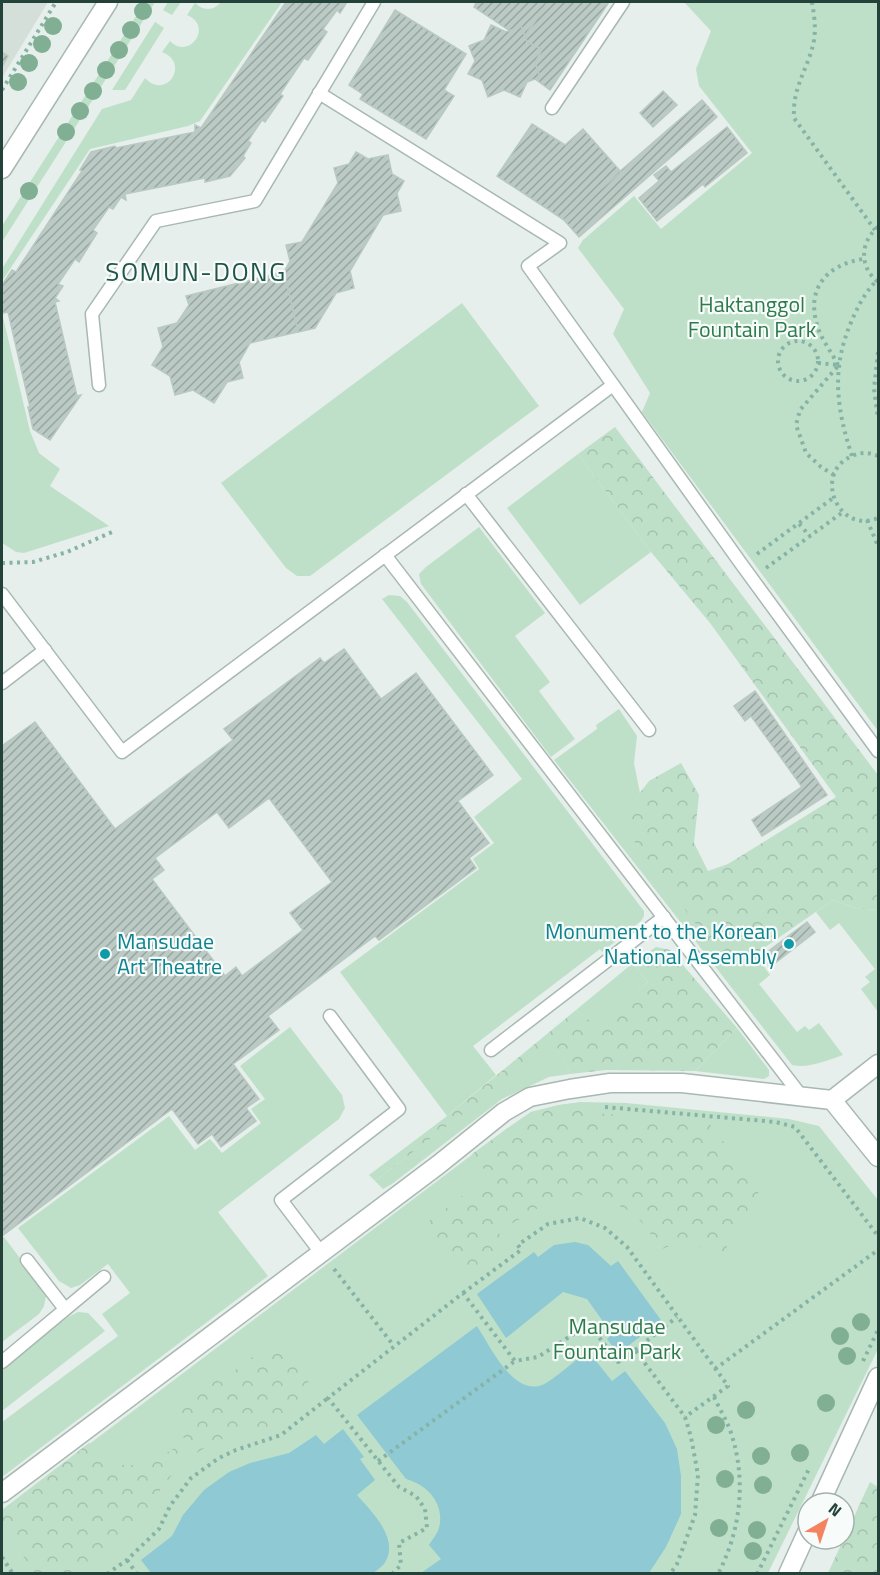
<svg xmlns="http://www.w3.org/2000/svg" width="880" height="1575" font-family="'Titillium Web',sans-serif">
<style>
.built{fill:#d4dfda}
.green{fill:#bfe0c8}
.forest{fill:url(#forest-crowns)}
.water{fill:#8ec9d4}
.building{fill:url(#building-hatch);stroke:#b8c9c2;stroke-width:1.5;fill-rule:evenodd}
.lines{fill:none;stroke-linecap:round;stroke-linejoin:round}
.lane-casing{stroke:#a8b8b2;stroke-width:15}
.street-casing{stroke:#a8b8b2;stroke-width:21}
.path{stroke:#86b3a5;stroke-width:4;stroke-dasharray:3 4.5;stroke-linecap:butt}
.lane{stroke:#fff;stroke-width:12}
.street{stroke:#fff;stroke-width:18}
.tree{fill:#80af93}
.culture-dot{fill:#0f9aa8;stroke:#f7fbf9;stroke-width:2}
.labels{text-anchor:middle;dominant-baseline:central;stroke-width:4.5;stroke-linejoin:round;paint-order:stroke}
.park-label{font-size:22px;fill:#2d7a4b;stroke:#f7fbf9}
.culture-label{font-size:22px;fill:#0d838f;stroke:#f7fbf9;text-anchor:end}
.quarter-label{font-size:26px;letter-spacing:1.5px;fill:#1f5548;stroke:#f7fbf9}
</style>
<defs>
<pattern id="forest-crowns" width="20" height="18" patternUnits="userSpaceOnUse" patternTransform="scale(1.5)"><rect width="20" height="18" fill="#bfe0c8"/><path d="M2 6a3 3 0 1 1 6 0M12 15a3 3 0 1 1 6 0" fill="none" stroke="#a4c1ad"/></pattern>
<pattern id="building-hatch" width="6" height="6" patternUnits="userSpaceOnUse" patternTransform="scale(1.5)"><rect width="6" height="6" fill="#bbcac4"/><path d="M-1 1l2-2M0 6l6-6M5 7l2-2" fill="none" stroke="#98a6a0"/></pattern>
</defs>
<rect width="100%" height="100%" fill="#e6efeb"/>
<polygon class="built" points="2,2 48,2 2,78"/>
<g class="green">
<polygon points="145,2 155,2 2,242 2,226"/>
<polygon points="168,2 181,2 172,15 163,10"/>
<path d="M221,2h61l-82,119 -12,5 -98,23 -88,132v-12l100,-160 29,-9 14,-22c21,23 46,-15 17,-26l8,-11c19,20 44,-15 17,-26l8,-12c8,8 19,8 26,-1z"/>
<polygon points="684,2 878,2 878,731 642,412 650,393 613,334 624,309 578,248 583,240 634,196 661,229 752,153 699,86 696,69 711,31"/>
<polygon points="155,22 164,28 125,90 112,90"/>
<polygon points="462,303 539,406 310,576 297,576 286,568 221,483"/>
<polygon points="2,313 30,431 39,453 60,469 50,486 109,526 24,553 16,552 2,543"/>
<polygon points="578,454 651,552 580,605 507,508"/>
<polygon points="479,527 545,613 515,636 550,682 539,691 575,739 551,757 421,584 419,574 426,567"/>
<polygon points="389,595 400,596 407,602 644,911 644,916 641,921 602,952 600,949 473,1046 496,1075 447,1116 340,972 479,869 473,859 494,843 474,817 522,779 382,599"/>
<path d="M619,709l18,27 -3,27 6,30 -8,11 116,155 7,-5 15,21 -11,9 38,48 8,-6 4,4 10,-7 24,32c-15,5 -35,14 -51,10l-238,-305 43,-31 -1,-4z"/>
<polygon points="833,900 855,908 878,910 878,1012 861,989 870,982 865,977 875,969 839,923 830,930 816,912"/>
<polygon points="633,963 648,982 595,1026 576,1010"/>
<polygon points="290,1027 342,1095 345,1108 339,1119 218,1212 268,1276 2,1477 2,1422 118,1336 102,1314 130,1293 108,1264 80,1285 71,1288 59,1281 18,1228 169,1116 195,1150 210,1139 222,1153 261,1123 251,1109 265,1099 240,1066"/>
<polygon points="737,1028 769,1070 769,1076 764,1079 695,1071"/>
<polygon points="555,1043 570,1074 549,1077 502,1099 392,1184 383,1189 375,1181"/>
<polygon points="582,1102 626,1103 789,1119 819,1126 878,1200 878,1349 768,1573 2,1573 2,1510 502,1132 531,1112 559,1105"/>
<polygon points="4,1237 40,1285 46,1296 44,1306 39,1314 2,1342 2,1239"/>
<polygon points="78,1312 88,1313 105,1331 2,1411 2,1369 68,1317"/>
</g>
<g class="forest">
<polygon points="615,427 878,775 878,910 855,908 833,900 748,959 725,963 628,833 632,803 649,781 681,763 699,795 694,843 708,871 728,864 836,797 710,623 651,552 578,454"/>
<polygon points="656,947 670,950 737,1028 695,1071 606,1070 570,1074 555,1044 375,1181 369,1175 447,1116 576,1010 595,1025 648,982 633,963"/>
<polygon points="582,1102 583,1112 708,1122 759,1187 757,1202 728,1233 726,1256 713,1257 689,1238 662,1249 636,1215 607,1199 579,1195 543,1205 498,1232 510,1248 474,1274 454,1253 437,1254 418,1229 489,1176 472,1154 531,1112 559,1105"/>
<polygon points="275,1340 318,1394 279,1425 246,1435 217,1440 180,1464 156,1496 145,1521 113,1553 84,1573 35,1573 2,1526 2,1510 89,1443 125,1466 153,1462 185,1441 179,1427 178,1407 210,1370 219,1382"/>
<polygon points="870,1482 878,1487 878,1573 828,1573"/>
</g>
<g class="water">
<polygon points="575,1242 588,1245 611,1266 618,1261 661,1320 618,1354 607,1339 612,1334 587,1299 563,1292 506,1338 477,1294 534,1252 538,1257 554,1245"/>
<path d="M477,1326c13,20 36,70 65,59 12,-5 34,-26 46,-34l24,30 13,-10 40,52 12,26 4,27v38l-15,33 -17,26h-228l20,-14 -12,-14c3,-5 8,-11 10,-17 6,-24 -11,-43 -33,-49l-49,-64z"/>
<path d="M343,1429l21,28 -4,2 15,21 -18,15c15,17 44,45 27,69 -3,3 -8,7 -11,9h-222l-10,-13 31,-24 11,-21 21,-25 25,-18 21,-9 39,-10 27,-18 8,9z"/>
</g>
<g class="building">
<polygon points="286,2 347,2 340,13 337,10 323,29 327,32 308,60 304,58 280,94 283,96 265,122 262,120 248,141 251,143 243,156 245,158 230,176 205,182 205,178 125,194 126,200 121,197 113,209 109,207 93,230 97,233 79,262 75,259 58,284 63,286 55,298 59,301 55,302 77,396 81,395 50,440 33,429 28,407 30,407 8,312 3,313 2,305 2,285 12,270 16,272 82,171 80,170 91,152 115,146 116,148 195,132 195,125 201,128"/>
<polygon points="474,2 548,2 525,36 521,26 510,31 474,7 476,3"/>
<polygon points="548,2 609,2 550,90 535,79 540,77 535,63 542,49 527,42 525,36"/>
<polygon points="395,10 466,54 444,90 454,96 426,139 360,99 363,94 349,85"/>
<polygon points="491,25 506,32 521,26 527,42 542,49 535,63 540,77 527,82 520,97 504,90 488,97 482,80 468,74 475,61 469,46 484,40"/>
<polygon points="2,52 8,56 2,67"/>
<polygon points="663,91 677,105 653,127 640,113"/>
<polygon points="702,100 717,117 579,237 564,220"/>
<polygon points="532,124 565,145 583,129 621,172 564,220 497,176"/>
<polygon points="727,127 747,153 705,187 703,184 657,221 639,198 659,181 654,175 666,166 671,172"/>
<polygon points="356,152 368,159 388,155 392,174 404,181 397,193 401,211 383,215 350,271 354,288 336,293 315,328 298,332 284,272 290,261 286,245 302,242 338,183 334,168 349,164"/>
<polygon points="284,272 298,332 250,343 239,362 243,378 227,382 214,403 193,390 175,395 170,376 152,365 163,347 158,328 177,323 189,305 186,296"/>
<path d="M344,649l37,50 35,-26 77,102 -35,26 31,42 -20,15 7,10 -97,72 -4,-4 -107,80 11,14 -46,34 26,35 -13,9 10,13 -35,26 -9,-13 -14,10 -26,-35 -170,127v-490l33,-24 80,107 118,-89 -9,-11 96,-71 4,5zM269,798l63,84 -42,31 13,17 -61,46 -6,-9 -11,9 -73,-97 12,-9 -9,-12 62,-46 12,16z"/>
<polygon points="755,691 827,795 762,836 752,820 802,787 751,716 745,721 734,706"/>
<polygon points="807,922 815,932 770,967 762,956"/>
</g>
<g class="lines">
<g class="lane-casing">
<g id="lane">
<polyline points="319,93 560,243 528,266 742,565 878,751"/>
<polyline points="552,108 623,2"/>
<polyline points="99,385 92,314 156,221 255,201 374,2"/>
<polyline points="466,494 649,730"/>
<polyline points="385,555 802,1097"/>
<polyline points="2,594 122,752 613,385"/>
<polyline points="2,683 45,650"/>
<polyline points="491,1050 664,917"/>
<polyline points="322,1254 281,1200 399,1109 330,1016"/>
<polyline points="27,1260 65,1309"/>
<polyline points="2,1362 104,1277"/>
</g>
</g>
<g class="street-casing">
<g id="street">
<polyline points="2,169 108,2"/>
<polyline points="832,1100 878,1157"/>
<polyline points="2,1493 438,1165 504,1112 530,1097 570,1089 610,1083 682,1083 832,1100 878,1064"/>
<polyline points="820,1503 878,1377"/>
<polyline points="788,1574 808,1530"/>
</g>
</g>
<g class="path">
<path d="M812,2c2,12 4,25 2,38 -5,28 -22,46 -20,78l81,112"/>
<polyline points="2,90 56,2"/>
<path d="M878,227c-18,15 -19,40 0,55"/>
<circle cx="798" cy="361" r="20"/>
<polyline points="878,352 874,389 878,418"/>
<polyline points="818,363 838,365"/>
<path d="M838,365c-6,-12 -16,-25 -20,-37 -13,-39 8,-63 45,-69"/>
<path d="M852,456c-16,-49 -21,-88 0,-136 6,-14 13,-27 24,-39"/>
<path d="M878,456c-9,-4 -17,-4 -26,0 -40,17 -14,79 26,62"/>
<polyline points="834,475 821,467 806,453 796,425 800,410 838,366"/>
<polyline points="867,520 878,546"/>
<polyline points="799,524 810,536"/>
<polyline points="757,554 833,498"/>
<polyline points="2,563 33,562 67,552 112,532"/>
<polyline points="766,568 843,512"/>
<polyline points="605,1107 776,1122 795,1127 878,1236"/>
<polyline points="334,1269 394,1346"/>
<polyline points="463,1293 521,1250 518,1245 548,1224 580,1218 605,1228 627,1247 728,1386 685,1417"/>
<polyline points="635,1350 677,1317"/>
<polyline points="863,1361 878,1330"/>
<polyline points="715,1369 878,1250"/>
<path d="M714,1397c5,11 12,22 16,33 17,48 11,100 -12,144"/>
<polyline points="378,1461 515,1361"/>
<polyline points="2,1557 13,1574"/>
<polyline points="127,1560 137,1574"/>
<polyline points="107,1574 127,1560 159,1529 170,1506 191,1478 219,1458 236,1450 281,1435 328,1398"/>
<polyline points="392,1574 401,1565 399,1543 427,1528 425,1509 416,1496 399,1487 328,1398 463,1293 515,1361 538,1357 589,1324 618,1362 635,1350 685,1417 691,1437 698,1475 695,1515 677,1564 670,1574"/>
<polyline points="757,1574 810,1467"/>
</g>
<use href="#lane" class="lane"/>
<use href="#street" class="street"/>
</g>
<g class="tree">
<circle cx="143" cy="11" r="9"/>
<circle cx="53" cy="26" r="9"/>
<circle cx="131" cy="30" r="9"/>
<circle cx="42" cy="44" r="9"/>
<circle cx="119" cy="50" r="9"/>
<circle cx="29" cy="63" r="9"/>
<circle cx="106" cy="70" r="9"/>
<circle cx="18" cy="82" r="9"/>
<circle cx="93" cy="91" r="9"/>
<circle cx="80" cy="111" r="9"/>
<circle cx="66" cy="132" r="9"/>
<circle cx="29" cy="191" r="9"/>
<circle cx="861" cy="1322" r="9"/>
<circle cx="840" cy="1336" r="9"/>
<circle cx="847" cy="1356" r="9"/>
<circle cx="826" cy="1403" r="9"/>
<circle cx="746" cy="1410" r="9"/>
<circle cx="716" cy="1425" r="9"/>
<circle cx="800" cy="1453" r="9"/>
<circle cx="761" cy="1456" r="9"/>
<circle cx="725" cy="1479" r="9"/>
<circle cx="763" cy="1485" r="9"/>
<circle cx="719" cy="1528" r="9"/>
<circle cx="757" cy="1530" r="9"/>
<circle cx="753" cy="1551" r="9"/>
</g>
<g class="culture-dot">
<circle cx="789" cy="944" r="6"/>
<circle cx="105" cy="954" r="6"/>
</g>
<g class="labels">
<g class="park-label">
<text x="752" y="304">Haktanggol<tspan x="752" dy="25">Fountain Park</tspan></text>
<text x="617" y="1326">Mansudae<tspan x="617" dy="25">Fountain Park</tspan></text>
</g>
<g class="culture-label">
<text x="777" y="931">Monument to the Korean<tspan x="777" dy="25">National Assembly</tspan></text>
<text x="117" y="941" text-anchor="start">Mansudae<tspan x="117" dy="25">Art Theatre</tspan></text>
</g>
<g class="quarter-label">
<text x="196" y="271">SOMUN-DONG</text>
</g>
</g>
<rect width="880" height="1575" fill="none" stroke="#24423a" stroke-width="6"/>
<g transform="translate(826 1521) rotate(39)"><circle r="28" fill="#f7fbf9" stroke="#a3b1ad" stroke-width="1.5"/>
<path d="M0-4.5L10 22L0 15L-10 22Z" fill="#f4845f"/>
<text y="-9" font-size="16" font-weight="bold" text-anchor="middle" fill="#24423a">N</text>
</g>
</svg>
